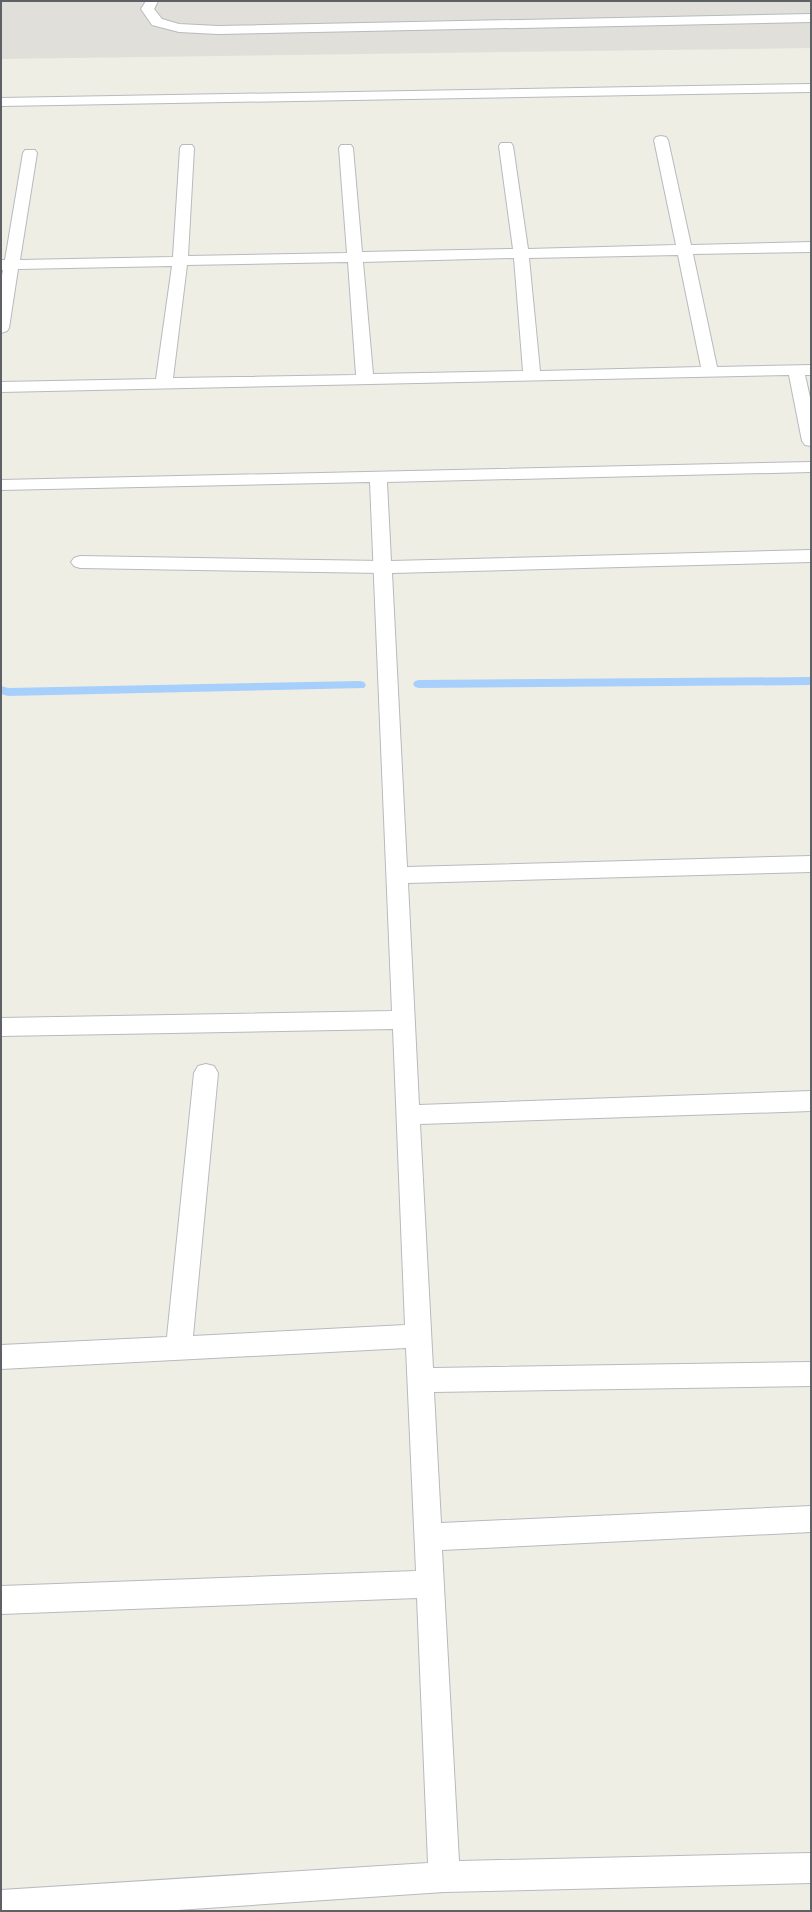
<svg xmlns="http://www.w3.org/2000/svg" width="812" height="1912" font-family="Overpass,sans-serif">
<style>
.industrial{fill:#e1dfd9}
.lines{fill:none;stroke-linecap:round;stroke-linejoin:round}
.stream{fill:#a7cffc;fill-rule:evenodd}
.lane-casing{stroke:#b7babe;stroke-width:2}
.street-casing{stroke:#b7babe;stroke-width:2}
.lane{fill:#fff;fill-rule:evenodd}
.street{fill:#fff;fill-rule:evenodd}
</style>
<rect width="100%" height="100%" fill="#efeee5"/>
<polygon class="industrial" points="1,1 811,1 811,48 1,59"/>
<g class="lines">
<g class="stream">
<polygon points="811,677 811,685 419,688 415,687 413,684 415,681 419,680"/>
<polygon points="360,681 364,682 366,685 364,688 8,696 1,694 1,686 8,688"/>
</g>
<g class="lane-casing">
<g id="lane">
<polygon points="146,1 158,1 154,9 162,19 179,24 218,26 811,14 811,22 218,34 179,32 152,25 141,9"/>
<polygon points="80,556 382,561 388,563 391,567 388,571 382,573 80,568 74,566 71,562 74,558"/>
</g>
</g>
<g class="street-casing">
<g id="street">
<polygon points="811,84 811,92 1,106 1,98"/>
<path d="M661,136l5,1 2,3 23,105 120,-3v10l-118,2 24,113 94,-2v10h-6l6,27v44l-6,-1 -3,-4 -13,-66 -788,17v-10l155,-3 16,-113 -154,3 -9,59 -2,3 -6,2v-52l2,-11h-2v-10h4l18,-107 2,-3h10l2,3 -17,107 153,-3 7,-109 2,-3h10l2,3 -6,108 159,-3 -8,-105 2,-3h10l2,3 9,104 151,-3 -14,-103 2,-3h10l2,3 15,103 148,-4 -22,-105 2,-3zM678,255l23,112 -161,4 -11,-113zM514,258l9,113 -150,3 -10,-112zM348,262l8,113 -183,3 14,-113z"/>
<polygon points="811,462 811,472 387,482 391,561 811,550 811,562 392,573 407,867 811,856 811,872 408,883 419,1105 811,1091 811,1111 420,1124 433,1368 811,1362 811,1386 434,1392 441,1523 811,1506 811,1532 442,1550 459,1861 811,1853 811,1883 444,1892 162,1911 1,1911 1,1890 428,1863 417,1598 1,1614 1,1586 416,1571 406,1348 1,1369 1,1345 167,1337 194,1073 198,1066 206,1064 214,1066 218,1073 193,1336 405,1325 393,1029 1,1036 1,1018 392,1011 370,482 1,490 1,480"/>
</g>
</g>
<use href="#lane" class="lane"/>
<use href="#street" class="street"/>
</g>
<rect width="812" height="1912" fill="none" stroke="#5d6065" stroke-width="4"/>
</svg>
